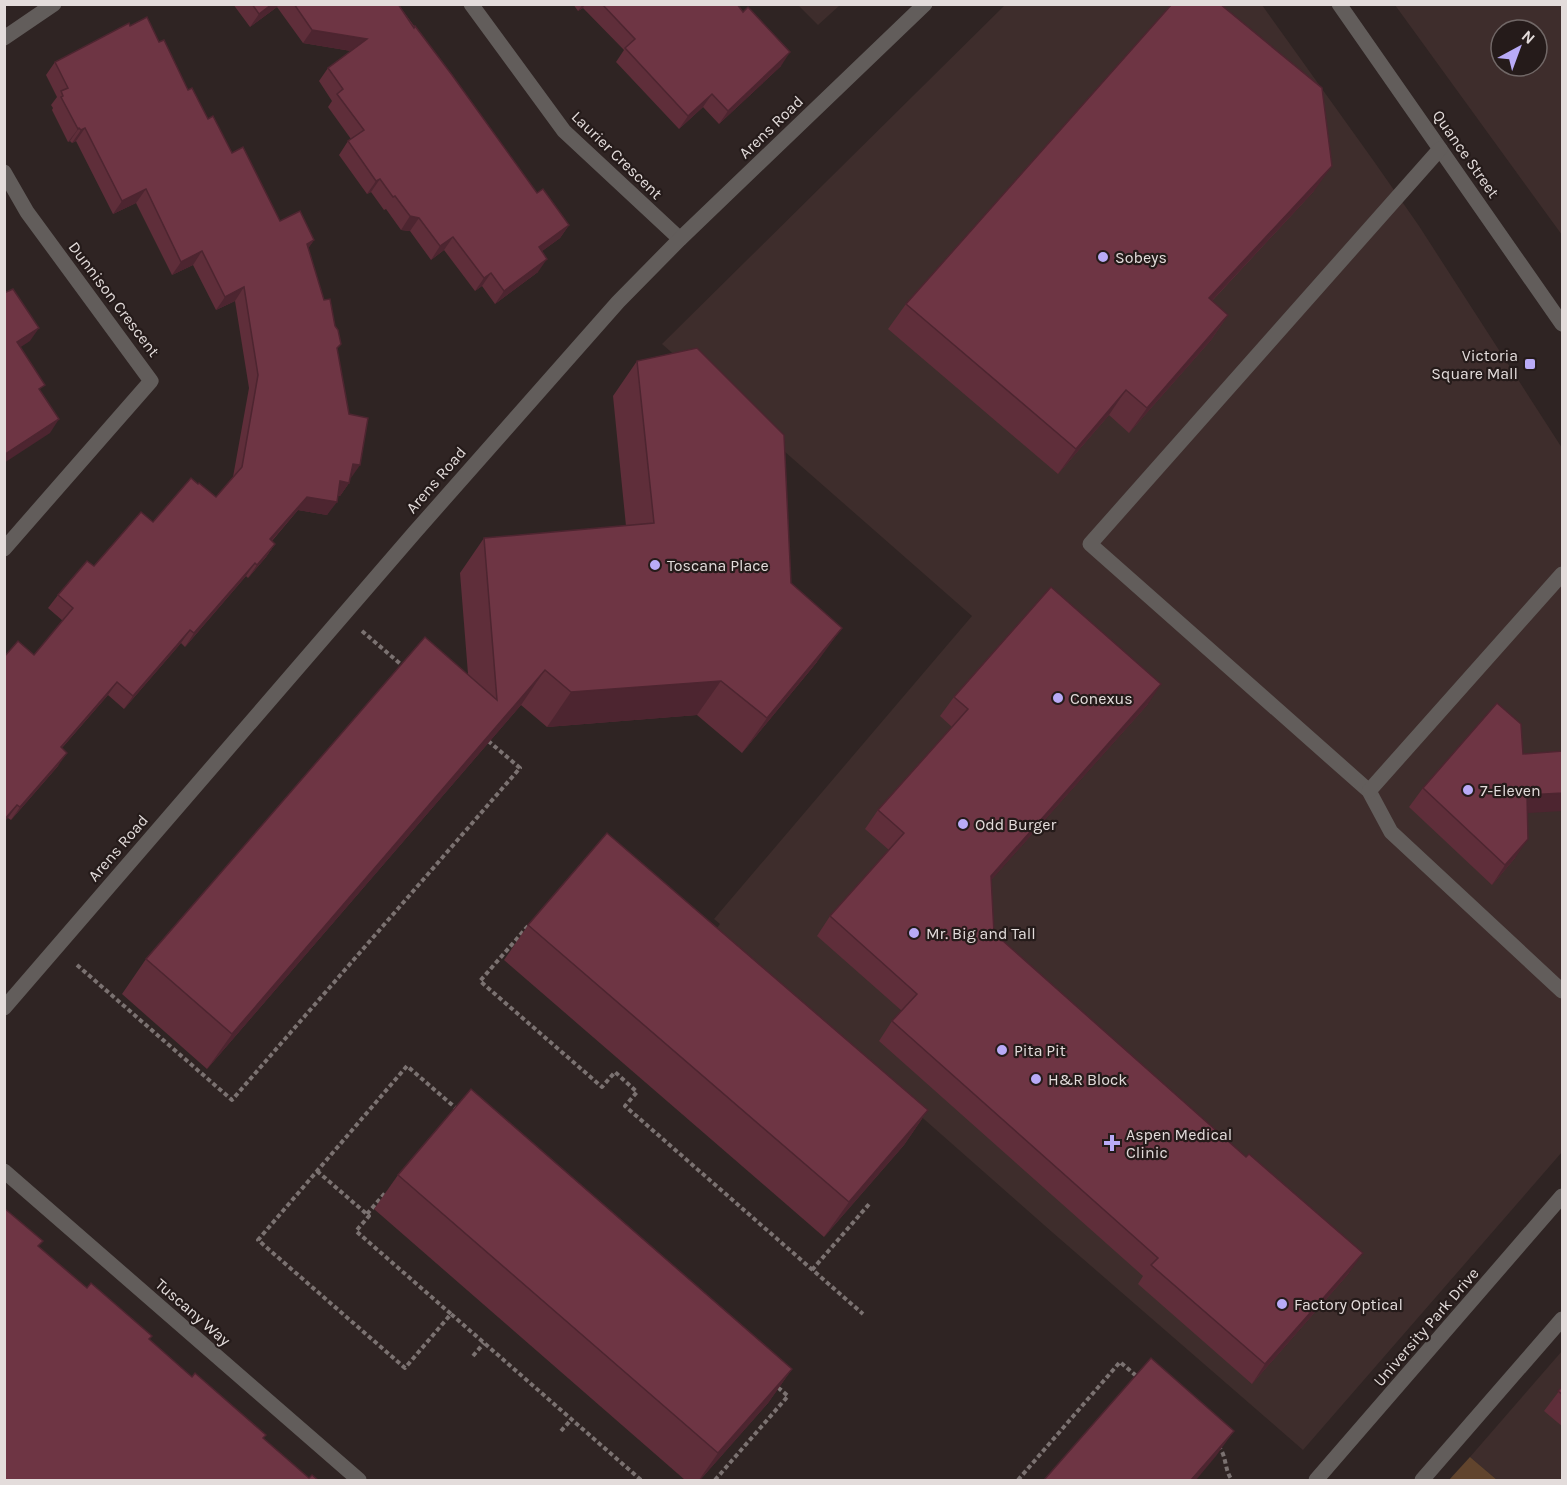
<svg xmlns="http://www.w3.org/2000/svg" width="1567" height="1485" font-family="Karla,sans-serif">
<style>
.built{fill:#3e2d2c;fill-rule:evenodd}
.green{fill:#61442d}
.lines{fill:none;stroke-linecap:round;stroke-linejoin:round}
.path{stroke:#7b7271;stroke-width:4;stroke-dasharray:4.5 3;stroke-linecap:butt}
.minor{stroke:#625d5b;stroke-width:15}
.wall{fill:#5f2e3a}
.shaded-wall{fill:#4d2530}
.building{fill:#6e3544;stroke:#4d2530;stroke-width:1.5}
.poi-dot{fill:#b9abf7;stroke:#251b1a;stroke-width:2}
.labels{text-anchor:middle;dominant-baseline:central;stroke-width:4.5;stroke-linejoin:round;paint-order:stroke}
.street-label{font-size:16px;fill:#e3dcdb;stroke:#251b1a}
.poi-label{font-size:16px;fill:#e3dcdb;stroke:#251b1a;text-anchor:start}
</style>
<rect width="100%" height="100%" fill="#2f2423"/>
<g class="built">
<polygon points="798,5 840,5 818,25"/>
<polygon points="1005,5 1262,5 1373,160 1419,226 1562,448 1562,1152 1303,1450 1052,1232 713,933 720,924 714,919 972,616 662,344"/>
<path d="M1395,5h167v230zM1501,30h36v36h-36z"/>
<polygon points="1562,1351 1562,1480 1497,1480 1470,1457"/>
</g>
<polygon class="green" points="1470,1457 1497,1480 1449,1480"/>
<g class="lines">
<g class="path">
<polyline points="362,631 404,667"/>
<polyline points="528,926 480,981 602,1087 615,1072 637,1092 625,1106 863,1314"/>
<polyline points="77,965 232,1100 520,768 486,739"/>
<polyline points="458,1110 407,1066 258,1240 405,1368 451,1314 641,1480"/>
<polyline points="317,1171 369,1216 356,1231 451,1314"/>
<polyline points="367,1214 386,1192"/>
<polyline points="812,1270 870,1203"/>
<polyline points="473,1356 484,1343"/>
<polyline points="561,1431 571,1420"/>
<path d="M1218,1446c9,9 6,24 14,34"/>
<polyline points="715,1480 788,1396 775,1385"/>
<polyline points="1018,1480 1120,1362 1140,1379"/>
</g>
<g class="minor">
<polyline points="471,4 564,131 680,239"/>
<polyline points="1339,4 1562,324"/>
<polyline points="4,38 54,4"/>
<polyline points="1440,149 1090,544 1369,791 1391,832 1562,991"/>
<polyline points="4,172 27,212 151,381 4,549"/>
<polyline points="1369,791 1562,574"/>
<polyline points="4,1008 415,532 618,302 680,239 925,4"/>
<polyline points="4,1171 359,1480"/>
<polyline points="1316,1480 1562,1196"/>
<polyline points="1422,1480 1562,1319"/>
</g>
</g>
<g class="wall">
<polygon points="233,4 398,4 537,193 569,225 560,238 542,251 538,272 495,304 482,286 475,291 444,250 431,260 410,231 401,230 386,209 384,210 371,192 367,194 339,155 348,141 351,139 328,107 332,101 319,81 328,68 351,51 303,43 277,7 250,27"/>
<polygon points="573,4 737,4 781,66 719,124 703,107 679,129 616,62 624,50 583,8 578,11"/>
<polygon points="130,26 159,42 188,90 280,221 314,240 308,248 337,348 350,478 349,483 340,496 338,496 327,515 298,510 272,541 275,544 266,557 248,578 246,576 185,647 181,643 124,709 108,695 62,748 58,766 11,820 8,818 34,655 63,621 48,608 58,595 94,566 153,522 198,484 216,497 233,477 249,388 235,301 216,310 193,265 172,275 136,203 113,214 76,141 72,143 70,141 68,142 52,110 53,108 51,105 57,97 46,75 55,62"/>
<polygon points="1314,191 1212,301 1228,315 1211,340 1129,433 1109,415 1058,474 888,329 906,304"/>
<polygon points="637,361 791,583 817,662 742,753 697,715 547,727 521,705 207,1069 122,994 146,959 468,674 460,573 484,538 626,526 613,396"/>
<polygon points="954,697 1148,704 991,880 994,933 1349,1273 1252,1384 1138,1284 1143,1276 879,1041 892,1021 902,1011 817,936 830,916 889,850 865,829 878,810 952,727 940,716"/>
<polygon points="1423,788 1528,814 1515,858 1492,885 1409,807"/>
<polygon points="528,925 928,1110 904,1145 824,1237 504,960"/>
<polygon points="398,1175 792,1369 768,1403 700,1480 685,1480 374,1209"/>
<polygon points="1563,1386 1563,1427 1544,1411"/>
</g>
<g class="shaded-wall">
<polygon points="272,4 279,4 277,7 250,27 259,14"/>
<polygon points="583,4 585,4 583,8 578,11"/>
<polygon points="312,30 367,39 358,52 303,43"/>
<polygon points="790,52 781,66 719,124 728,111"/>
<polygon points="712,94 703,107 679,129 688,116"/>
<polygon points="79,128 70,141 68,142 78,129"/>
<polygon points="85,128 76,141 72,143 81,130"/>
<polygon points="1332,166 1314,191 1191,323 1209,298"/>
<polygon points="380,179 371,192 367,194 376,181"/>
<polygon points="146,189 136,203 113,214 122,201"/>
<polygon points="410,216 419,218 410,231 401,230"/>
<polygon points="569,225 560,238 530,260 539,247"/>
<polygon points="453,237 444,250 431,260 440,246"/>
<polygon points="314,240 305,253 307,244"/>
<polygon points="202,251 193,265 172,275 181,262"/>
<polygon points="547,259 538,272 495,304 504,291"/>
<polygon points="491,273 482,286 475,291 484,278"/>
<polygon points="244,287 235,301 216,310 225,297"/>
<polygon points="1228,315 1211,340 1129,433 1147,408"/>
<polygon points="39,328 30,341 7,356 17,342"/>
<polygon points="1126,390 1109,415 1058,474 1076,449"/>
<polygon points="59,419 50,433 4,463 4,455"/>
<polygon points="353,464 360,465 351,478"/>
<polygon points="340,481 349,483 340,496 331,494"/>
<polygon points="307,497 337,502 327,515 298,510 261,553 270,539"/>
<polygon points="275,544 266,557 248,578 257,565"/>
<polygon points="255,563 246,576 185,647 194,633"/>
<polygon points="842,628 817,662 742,753 767,718"/>
<polygon points="190,630 181,643 124,709 133,696"/>
<polygon points="545,670 521,705 207,1069 232,1034"/>
<polygon points="721,681 697,715 547,727 571,692"/>
<polygon points="117,682 108,695 51,760 61,747"/>
<polygon points="1161,684 1148,704 977,896 991,876"/>
<polygon points="67,753 58,766 11,820 20,807"/>
<polygon points="1563,793 1563,811 1513,814 1527,795"/>
<polygon points="17,805 8,818 4,822 4,820"/>
<polygon points="1528,839 1515,858 1492,885 1505,865"/>
<polygon points="928,1110 904,1145 824,1237 849,1202"/>
<polygon points="1363,1253 1349,1273 1252,1384 1265,1364"/>
<polygon points="792,1369 768,1403 700,1480 699,1480 718,1453"/>
<polygon points="1234,1431 1216,1456 1196,1480 1191,1480"/>
</g>
<g class="building">
<polygon points="252,4 272,4 259,14"/>
<polygon points="294,4 398,4 414,28 415,26 452,75 537,193 543,189 569,225 539,247 547,259 504,291 491,273 484,278 453,237 440,246 419,218 410,216 395,196 393,197 380,179 376,181 348,141 364,130 337,94 343,89 328,68 367,39 312,30"/>
<polygon points="602,4 737,4 743,12 748,7 790,52 728,111 712,94 688,116 625,48 635,39"/>
<polygon points="1172,4 1220,4 1322,88 1332,166 1209,298 1228,315 1147,408 1126,390 1076,449 906,304"/>
<polygon points="147,17 159,42 164,40 188,90 192,88 208,119 213,116 232,153 243,147 280,221 300,211 314,240 307,244 324,300 330,299 335,326 338,330 341,344 337,348 349,414 368,418 360,465 353,464 349,483 340,481 337,502 307,497 270,539 275,544 257,565 255,563 194,633 190,630 133,696 117,682 61,747 67,753 20,807 17,805 4,820 4,657 18,641 34,655 73,608 58,595 87,561 94,566 141,512 153,522 191,478 198,484 199,483 216,497 242,467 258,375 244,287 225,297 202,251 181,262 146,189 122,201 85,128 81,130 79,128 78,129 61,97 63,96 61,91 68,88 55,62 129,23 130,26"/>
<polygon points="13,289 39,328 17,342 45,385 39,389 59,419 4,455 4,293"/>
<polygon points="697,348 784,435 791,583 842,628 767,718 721,681 571,692 545,670 232,1034 146,959 425,637 497,700 484,538 654,523 637,361"/>
<polygon points="1051,587 1161,684 991,876 994,933 1246,1157 1249,1154 1363,1253 1265,1364 1151,1265 1158,1258 892,1021 917,994 830,916 904,833 878,810 968,709 954,697"/>
<polygon points="1497,703 1521,724 1523,754 1563,751 1563,793 1527,795 1528,839 1505,865 1423,788"/>
<polygon points="607,833 928,1110 849,1202 528,925"/>
<polygon points="471,1089 792,1369 718,1453 398,1175"/>
<polygon points="4,1208 43,1241 38,1246 87,1288 91,1283 152,1336 149,1339 192,1377 195,1373 266,1435 263,1438 309,1478 312,1475 318,1480 4,1480"/>
<polygon points="1151,1358 1234,1431 1191,1480 1044,1480"/>
<polygon points="1563,1386 1563,1395 1558,1391"/>
</g>
<g class="poi-dot">
<circle cx="1103" cy="257" r="6"/>
<rect x="1524" y="358" width="12" height="12" rx="3"/>
<circle cx="655" cy="565" r="6"/>
<circle cx="1058" cy="698" r="6"/>
<circle cx="1468" cy="790" r="6"/>
<circle cx="963" cy="824" r="6"/>
<circle cx="914" cy="933" r="6"/>
<circle cx="1002" cy="1050" r="6"/>
<circle cx="1036" cy="1079" r="6"/>
<path d="M1109 1134h6v6h6v6h-6v6h-6v-6h-6v-6h6z"/>
<circle cx="1282" cy="1304" r="6"/>
</g>
<g class="labels">
<g class="street-label">
<text transform="translate(771 127) rotate(-44)">Arens Road</text>
<text transform="translate(1466 154) rotate(55)">Quance Street</text>
<text transform="translate(617 155) rotate(44)">Laurier Crescent</text>
<text transform="translate(114 299) rotate(53)">Dunnison Crescent</text>
<text transform="translate(436 480) rotate(-49)">Arens Road</text>
<text transform="translate(118 848) rotate(-49)">Arens Road</text>
<text transform="translate(193 1312) rotate(41)">Tuscany Way</text>
<text transform="translate(1426 1327) rotate(-49)">University Park Drive</text>
</g>
<g class="poi-label">
<text x="1115" y="257">Sobeys</text>
<text x="1518" y="355" text-anchor="end">Victoria<tspan x="1518" dy="18">Square Mall</tspan></text>
<text x="667" y="565">Toscana Place</text>
<text x="1070" y="698">Conexus</text>
<text x="1480" y="790">7-Eleven</text>
<text x="975" y="824">Odd Burger</text>
<text x="926" y="933">Mr. Big and Tall</text>
<text x="1014" y="1050">Pita Pit</text>
<text x="1048" y="1079">H&amp;R Block</text>
<text x="1126" y="1134">Aspen Medical<tspan x="1126" dy="18">Clinic</tspan></text>
<text x="1294" y="1304">Factory Optical</text>
</g>
</g>
<rect width="1567" height="1485" fill="none" stroke="#e3dcdb" stroke-width="12"/>
<g transform="translate(1519 48) rotate(41)"><circle r="28" fill="#251b1a" stroke="#716867" stroke-width="1.5"/>
<path d="M0-4.5L10 22L0 15L-10 22Z" fill="#b9abf7"/>
<text y="-9" font-size="16" font-weight="bold" text-anchor="middle" fill="#e3dcdb">N</text>
</g>
</svg>
